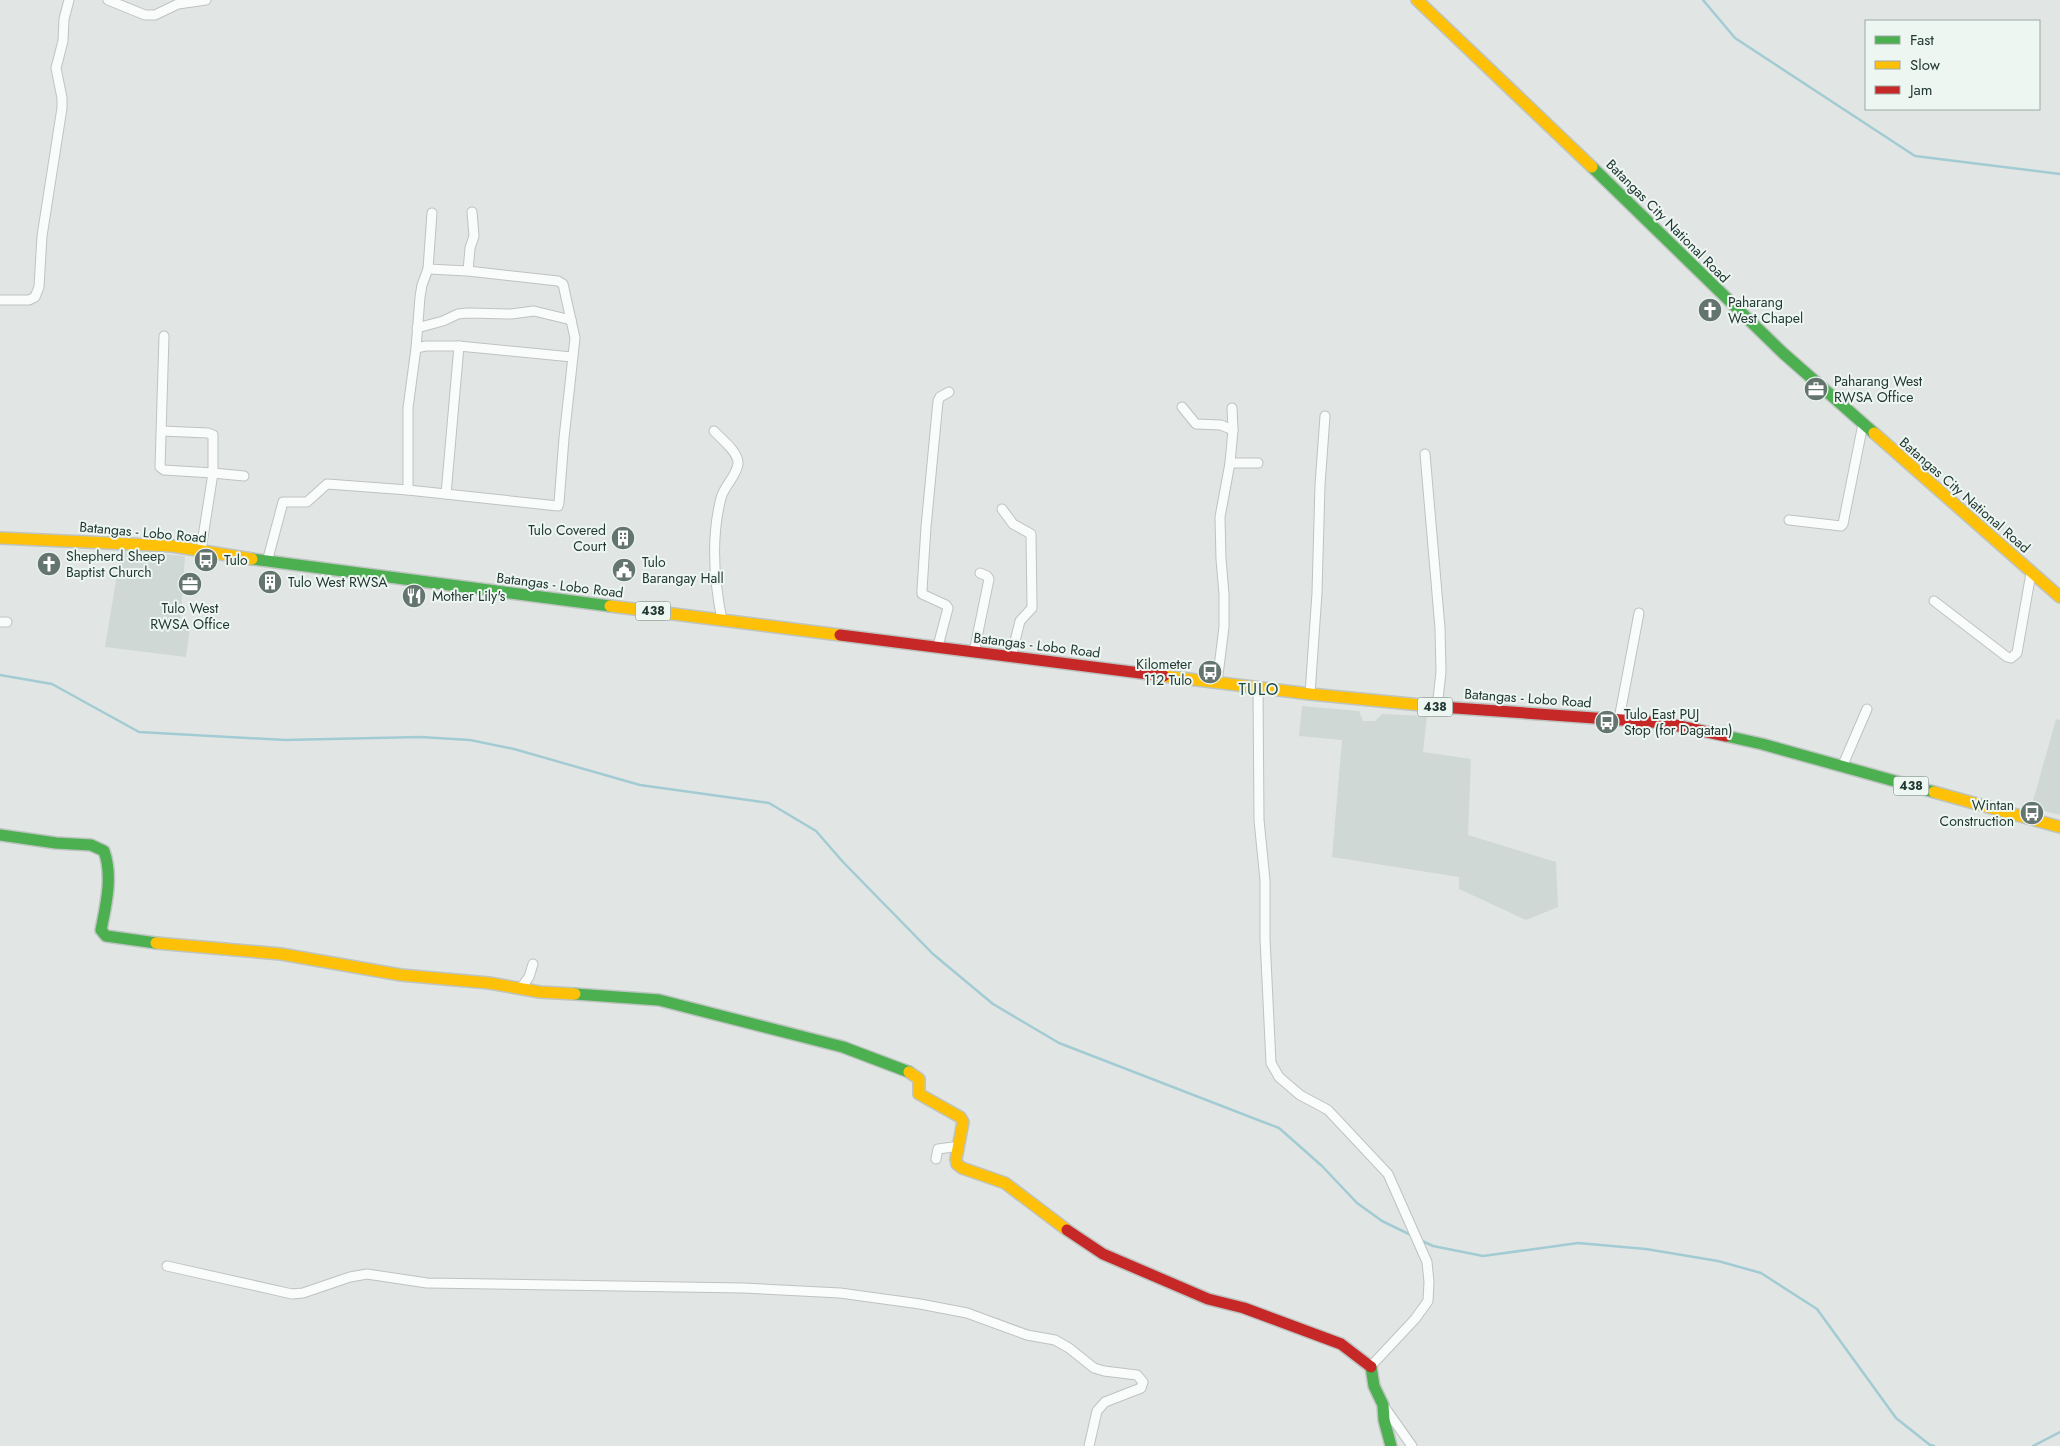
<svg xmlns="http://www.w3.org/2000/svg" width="2060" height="1446" font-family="Jost,sans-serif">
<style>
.built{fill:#cfd8d4}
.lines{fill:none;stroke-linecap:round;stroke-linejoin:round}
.stream{stroke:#a3cbd3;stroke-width:2.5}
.street-casing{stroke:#bec3c1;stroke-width:11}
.fast-casing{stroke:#bdc4c1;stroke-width:14}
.slow-casing{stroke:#bdc4c1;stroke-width:14}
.jam-casing{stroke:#bdc4c1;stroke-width:14}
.street{stroke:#fafbfb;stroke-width:9}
.fast{stroke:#4caf50;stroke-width:11}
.slow{stroke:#ffc107;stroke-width:11}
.jam{stroke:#c62828;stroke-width:11}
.labels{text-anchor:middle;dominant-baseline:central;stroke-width:4;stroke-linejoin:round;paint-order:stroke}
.shield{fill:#eef6f2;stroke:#5e716c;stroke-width:1}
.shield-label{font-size:12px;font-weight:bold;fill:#213832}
.street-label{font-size:14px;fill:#213832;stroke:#eef6f2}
.poi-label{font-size:14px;fill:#213832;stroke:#eef6f2;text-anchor:start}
.quarter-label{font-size:16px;letter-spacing:1px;fill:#1e483f;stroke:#eef6f2}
</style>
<rect width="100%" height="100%" fill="#e1e6e4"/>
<g class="built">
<polygon points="121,550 185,556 180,625 190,627 186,657 105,647"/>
<polygon points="1302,706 1359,711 1363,721 1375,721 1382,714 1427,716 1423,752 1471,759 1468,835 1556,862 1558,907 1526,920 1459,889 1459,877 1332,857 1342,740 1299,736"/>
<polygon points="2056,719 2060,720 2060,815 2031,808"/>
</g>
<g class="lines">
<g class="stream">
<polyline points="1703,0 1735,38 1915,156 2060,174"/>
<polyline points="0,675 52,684 139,732 285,740 420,737 470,740 514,749 640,785 769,803 816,831 843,862 933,954 993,1004 1059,1043 1279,1128 1322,1166 1357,1203 1382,1221 1413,1236"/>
<polyline points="1420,1240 1433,1246 1483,1256 1578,1243 1646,1249 1718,1261 1761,1273 1817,1309 1896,1418 1930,1445 1934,1446"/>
<polyline points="2033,1446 2060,1432"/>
</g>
<g class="street-casing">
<g id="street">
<polyline points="108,0 145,15 155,15 178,4 206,0"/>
<polyline points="432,213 428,269 422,285 420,297 416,348 426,346 459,346 572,357"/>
<polyline points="468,271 470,248 474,236 472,212"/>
<polyline points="0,300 29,300 35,297 39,287 42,236 62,108 62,98 56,68 63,41 64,19 69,0"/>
<polyline points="417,328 443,321 458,314 468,313 511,314 534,311 571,320"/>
<polyline points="164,336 160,467 164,470 213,473 201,550"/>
<polyline points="1182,407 1196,424 1221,425 1233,430"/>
<polyline points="162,431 208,433 213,435 213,473 244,476"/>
<path d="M714,431c7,8 25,21 24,33 -2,13 -14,22 -17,34 -10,39 -7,83 1,122"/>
<polyline points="1425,454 1440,628 1441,672 1437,708"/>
<polyline points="1230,463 1258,463"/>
<polyline points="408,490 408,408 416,348"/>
<polyline points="446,494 459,346"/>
<polyline points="1002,509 1013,524 1031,534 1032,608 1020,621 1011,657"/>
<polyline points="1789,520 1841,526 1843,524 1863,424"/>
<polyline points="267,562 283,502 307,502 327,484 408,490 558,506 559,503 564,438 575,338 563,284 558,281 468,271 428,269"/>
<polyline points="1934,601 2007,657 2011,658 2017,653 2031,573"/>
<polyline points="0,622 7,622"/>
<polyline points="938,646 948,608 946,605 922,594 922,590 926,527 938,401 940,397 949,392"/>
<polyline points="974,652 989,579 987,576 980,573"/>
<polyline points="1217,683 1224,627 1224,594 1221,559 1220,517 1230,463 1233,430 1232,408"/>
<polyline points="1258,688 1259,820 1265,880 1265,939 1271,1063 1279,1077 1300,1095 1328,1110 1388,1174 1427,1262 1429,1282 1428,1301 1415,1319 1371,1366"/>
<polyline points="1310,694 1317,593 1320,485 1325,416"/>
<polyline points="1619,719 1639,613"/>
<polyline points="1842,767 1867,709"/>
<polyline points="520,989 529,977 533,964"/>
<polyline points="936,1159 938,1149 953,1147 958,1148"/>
<polyline points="167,1266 292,1294 303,1293 350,1277 367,1274 427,1283 743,1288 840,1293 920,1304 967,1313 1027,1335 1055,1340 1069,1348 1094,1368 1104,1371 1137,1375 1143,1382 1141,1388 1105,1402 1097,1411 1089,1446"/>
<polyline points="1383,1405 1412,1446"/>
</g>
</g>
<g class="fast-casing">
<g id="fast">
<polyline points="1592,167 1783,353 1874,433"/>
<polyline points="252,559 610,606"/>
<polyline points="1726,736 1762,744 1934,792"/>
<path d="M0,835l56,8 35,2 13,6c9,25 2,54 -3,79l5,6 50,7"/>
<polyline points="575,994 659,1000 843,1047 909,1072"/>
<polyline points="1371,1367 1374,1386 1383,1405 1384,1420 1391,1446"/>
</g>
</g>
<g class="slow-casing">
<g id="slow">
<polyline points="1417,0 1592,167"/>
<polyline points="1874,433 2060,597"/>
<polyline points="0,538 172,546 252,559"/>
<polyline points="610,606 840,635"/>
<polyline points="1164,676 1310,694 1441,707"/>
<polyline points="1934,792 2060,827"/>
<polyline points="156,943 281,954 401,975 489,983 540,992 575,994"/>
<polyline points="909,1072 919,1079 919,1094 960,1117 963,1122 956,1159 957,1164 962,1168 1005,1183 1067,1230"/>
</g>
</g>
<g class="jam-casing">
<g id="jam">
<polyline points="840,635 1164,676"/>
<polyline points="1441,707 1665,723 1726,736"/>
<polyline points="1067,1230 1103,1254 1208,1299 1244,1308 1341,1344 1371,1367"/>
</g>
</g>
<use href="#street" class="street"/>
<use href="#fast" class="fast"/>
<use href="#slow" class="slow"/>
<use href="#jam" class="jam"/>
</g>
<defs>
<g id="church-disc" transform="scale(1.25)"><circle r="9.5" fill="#647570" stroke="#eef6f2"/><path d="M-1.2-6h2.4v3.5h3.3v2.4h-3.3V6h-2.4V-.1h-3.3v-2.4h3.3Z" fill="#fff"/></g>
<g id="office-disc" transform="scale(1.25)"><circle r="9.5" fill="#647570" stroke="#eef6f2"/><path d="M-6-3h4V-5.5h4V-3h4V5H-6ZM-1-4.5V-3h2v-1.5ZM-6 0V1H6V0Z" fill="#fff"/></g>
<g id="building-disc" transform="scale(1.25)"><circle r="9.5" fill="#647570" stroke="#eef6f2"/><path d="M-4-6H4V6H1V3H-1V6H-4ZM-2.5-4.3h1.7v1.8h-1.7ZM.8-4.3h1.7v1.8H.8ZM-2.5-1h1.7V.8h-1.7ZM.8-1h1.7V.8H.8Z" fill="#fff"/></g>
<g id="bus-disc" transform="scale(1.25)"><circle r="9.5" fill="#647570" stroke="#eef6f2"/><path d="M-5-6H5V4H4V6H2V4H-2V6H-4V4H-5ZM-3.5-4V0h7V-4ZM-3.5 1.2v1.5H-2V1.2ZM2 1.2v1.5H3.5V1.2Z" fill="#fff"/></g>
<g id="civic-disc" transform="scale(1.25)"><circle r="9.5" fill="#647570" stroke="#eef6f2"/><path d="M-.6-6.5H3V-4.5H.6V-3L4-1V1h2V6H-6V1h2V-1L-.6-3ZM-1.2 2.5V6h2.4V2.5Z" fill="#fff"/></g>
<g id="restaurant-disc" transform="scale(1.25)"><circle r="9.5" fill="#647570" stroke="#eef6f2"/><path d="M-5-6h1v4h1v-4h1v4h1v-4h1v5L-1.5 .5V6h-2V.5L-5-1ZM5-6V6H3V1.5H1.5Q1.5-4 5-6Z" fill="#fff"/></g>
</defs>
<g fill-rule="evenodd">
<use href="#church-disc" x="1710" y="310"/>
<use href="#office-disc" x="1816" y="389"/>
<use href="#building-disc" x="623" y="538"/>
<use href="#bus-disc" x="206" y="560"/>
<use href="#church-disc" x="49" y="564"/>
<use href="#civic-disc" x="624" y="570"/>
<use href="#building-disc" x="270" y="582"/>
<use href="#office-disc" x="190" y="584"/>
<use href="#restaurant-disc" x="414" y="596"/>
<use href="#bus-disc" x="1210" y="672"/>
<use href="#bus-disc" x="1607" y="722"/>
<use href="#bus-disc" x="2032" y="813"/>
</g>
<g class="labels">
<g class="shield">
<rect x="635.5" y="601.5" width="35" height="19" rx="4"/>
<rect x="1417.5" y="697.5" width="35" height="19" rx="4"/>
<rect x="1893.5" y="776.5" width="35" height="19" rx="4"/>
</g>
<g class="shield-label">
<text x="653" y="611">438</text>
<text x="1435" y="707">438</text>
<text x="1911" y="786">438</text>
</g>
<g class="street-label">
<text transform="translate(1668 221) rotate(45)">Batangas City National Road</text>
<text transform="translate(1965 495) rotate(41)">Batangas City National Road</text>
<text transform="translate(143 532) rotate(5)">Batangas - Lobo Road</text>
<text transform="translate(560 585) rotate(7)">Batangas - Lobo Road</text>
<text transform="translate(1037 645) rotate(7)">Batangas - Lobo Road</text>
<text transform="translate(1528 698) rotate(4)">Batangas - Lobo Road</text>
</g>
<g class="poi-label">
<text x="1728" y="302">Paharang<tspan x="1728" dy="16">West Chapel</tspan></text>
<text x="1834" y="381">Paharang West<tspan x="1834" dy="16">RWSA Office</tspan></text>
<text x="606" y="530" text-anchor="end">Tulo Covered<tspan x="606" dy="16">Court</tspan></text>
<text x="66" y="556">Shepherd Sheep<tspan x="66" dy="16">Baptist Church</tspan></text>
<text x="224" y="560">Tulo</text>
<text x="642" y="562">Tulo<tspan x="642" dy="16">Barangay Hall</tspan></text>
<text x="288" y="582">Tulo West RWSA</text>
<text x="432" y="596">Mother Lily's</text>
<text x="190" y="608" text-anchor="middle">Tulo West<tspan x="190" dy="16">RWSA Office</tspan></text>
<text x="1192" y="664" text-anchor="end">Kilometer<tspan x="1192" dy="16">112 Tulo</tspan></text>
<text x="1624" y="714">Tulo East PUJ<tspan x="1624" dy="16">Stop (for Dagatan)</tspan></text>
<text x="2014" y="805" text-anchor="end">Wintan<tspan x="2014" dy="16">Construction</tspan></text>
</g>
<g class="quarter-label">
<text x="1259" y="689">TULO</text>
</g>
</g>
<rect x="1865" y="20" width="175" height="90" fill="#eef6f2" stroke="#9caaa5"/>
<rect x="1875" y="36" width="25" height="8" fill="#4caf50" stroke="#9caaa5"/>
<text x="1910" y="45" font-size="15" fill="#213832">Fast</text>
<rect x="1875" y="61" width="25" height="8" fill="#ffc107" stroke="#9caaa5"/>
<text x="1910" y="70" font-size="15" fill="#213832">Slow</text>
<rect x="1875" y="86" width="25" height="8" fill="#c62828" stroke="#9caaa5"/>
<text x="1910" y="95" font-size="15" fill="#213832">Jam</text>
</svg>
